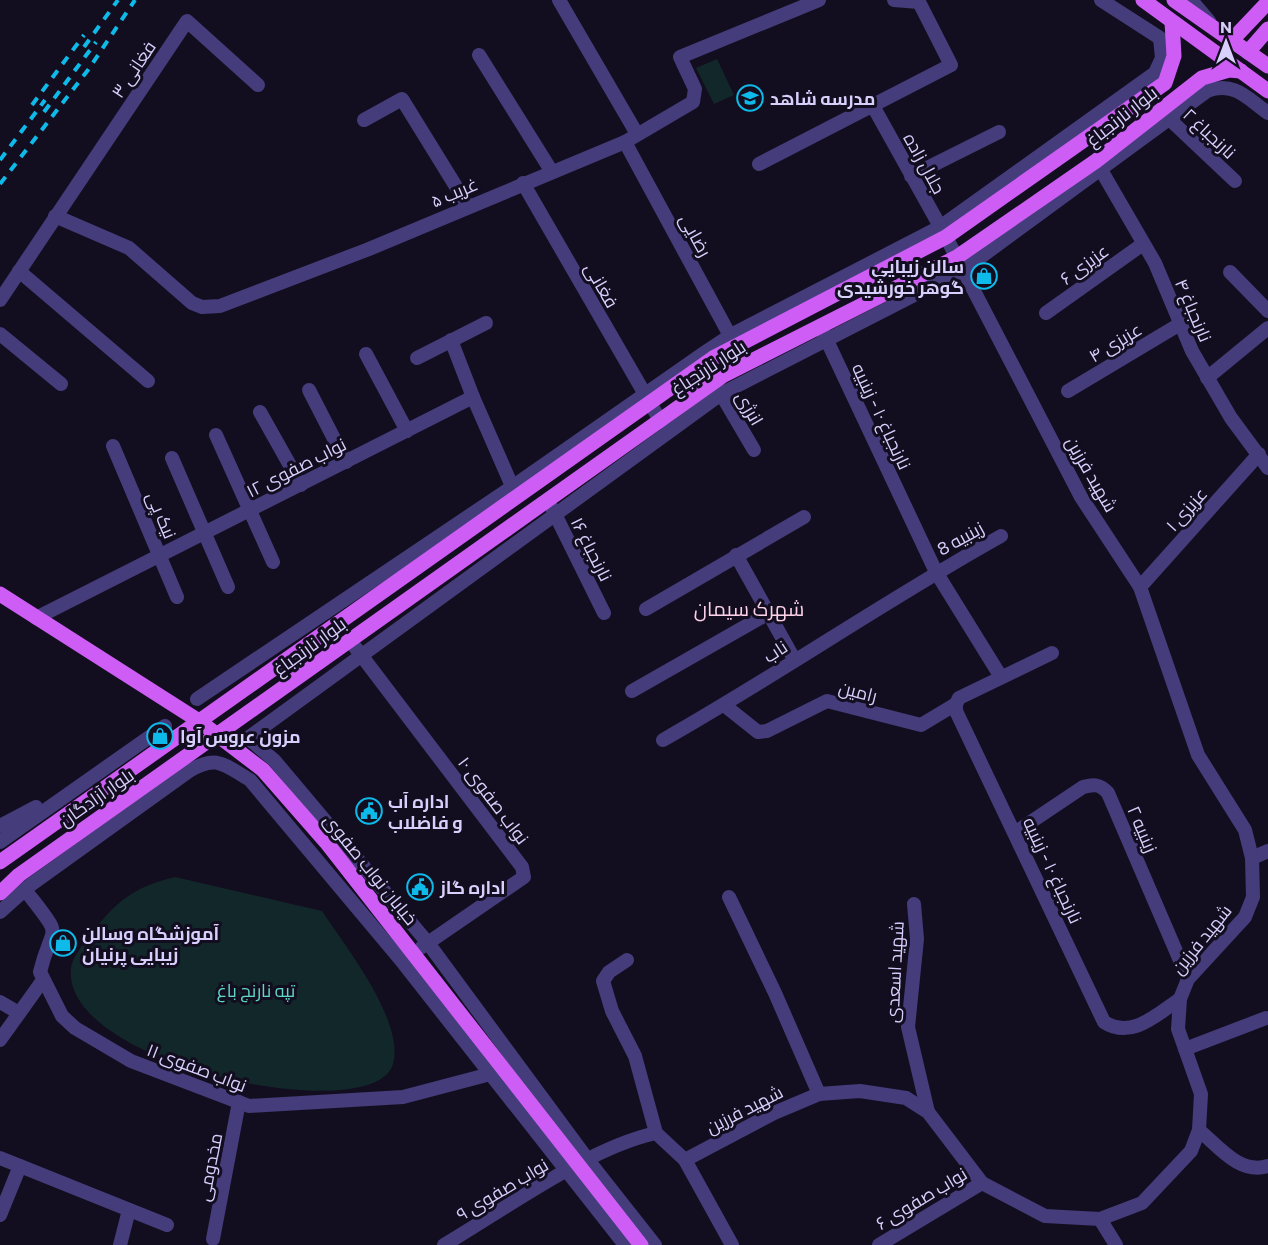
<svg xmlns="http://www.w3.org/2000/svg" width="1268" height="1245" font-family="Commissioner,Cairo,sans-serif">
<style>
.green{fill:#112729}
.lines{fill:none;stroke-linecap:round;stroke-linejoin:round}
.minor{stroke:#453c7b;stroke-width:14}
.major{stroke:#cd5df5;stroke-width:15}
.rail{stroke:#0ebae9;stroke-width:4;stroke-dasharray:9 8;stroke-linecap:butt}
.labels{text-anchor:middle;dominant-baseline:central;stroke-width:6;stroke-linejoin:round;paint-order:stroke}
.street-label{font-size:18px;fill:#d9cffc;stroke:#130e1f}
.poi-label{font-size:18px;font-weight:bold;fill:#d9cffc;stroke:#130e1f;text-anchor:start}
.park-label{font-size:18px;fill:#60d7c7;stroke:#130e1f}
.neighbourhood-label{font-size:20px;fill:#fcd1e8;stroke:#130e1f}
</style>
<rect width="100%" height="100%" fill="#130e1f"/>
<g class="green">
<polygon points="717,59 734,95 714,104 696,68"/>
<path d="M175,877l147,34c23,35 83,110 71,153 -19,66 -333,1 -322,-96 1,-10 12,-24 18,-31 26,-35 44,-50 86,-60z"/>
</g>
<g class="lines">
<g class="minor">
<polyline points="559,0 637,134"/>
<polyline points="894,0 919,2"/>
<polyline points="1191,0 1209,21"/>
<polyline points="479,55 552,172"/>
<polyline points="1164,114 1235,181"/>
<polyline points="364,120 402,99 468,206"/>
<polyline points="625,142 734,343"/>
<polyline points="1097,163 1155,263 1192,351 1231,418 1268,468"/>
<polyline points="759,164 951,65 919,2"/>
<polyline points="911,176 999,132"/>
<polyline points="523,183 661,422"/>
<polyline points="55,216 129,248 192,303 202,307 220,306 369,249 625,142 693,102 695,89 680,57 819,0"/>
<polyline points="19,271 148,381"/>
<polyline points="1230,272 1268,311"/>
<polyline points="0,300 187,21 258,85"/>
<polyline points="1046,313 1143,244"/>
<polyline points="822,330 936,572 1001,677"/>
<polyline points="0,334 61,384"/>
<polyline points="451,340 473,397"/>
<polyline points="366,354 407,431"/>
<polyline points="417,358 486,323"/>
<polyline points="1207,378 1268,328"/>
<polyline points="717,387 754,450"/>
<polyline points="309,390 346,462"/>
<polyline points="1068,391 1180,324"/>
<polyline points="260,412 301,485"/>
<polyline points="216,435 273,562"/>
<polyline points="113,446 177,597"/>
<polyline points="172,458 228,587"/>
<polyline points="552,508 604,613"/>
<polyline points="736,555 794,659"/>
<polyline points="1140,587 1259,454"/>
<polyline points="646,609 804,517"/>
<polyline points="36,618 473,397 515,493"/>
<polyline points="355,647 522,867 524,877 422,947"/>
<polyline points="632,691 767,614"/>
<polyline points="197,699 512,487 704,353 731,335 940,227 1155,73 1162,58 1160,38 1101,0"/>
<path d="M956,704v7l148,311c28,18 53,-8 76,-23"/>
<polyline points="724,705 758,732 767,731 827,701 921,725 956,704 959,698 1052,653"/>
<path d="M663,740c115,-65 223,-140 338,-204"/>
<polyline points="0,826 36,807"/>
<path d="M1016,832l67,-45c11,-3 17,-3 25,6l80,186"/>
<polyline points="0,842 165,726"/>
<polyline points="1252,858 1268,851"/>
<path d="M29,895c36,46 23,27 11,77l22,44 13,12 56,33 118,45 154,-9 95,-25"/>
<polyline points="729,897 775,993 819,1094"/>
<polyline points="914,904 917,939 908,1027 928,1112"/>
<path d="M0,912l29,-26 160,-115c28,-17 35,-6 61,9l150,179 225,286"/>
<polyline points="627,960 609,972 603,981 612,1011 635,1056 656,1133 685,1160 732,1245"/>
<polyline points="0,1002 19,1013"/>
<polyline points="0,1040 43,980"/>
<polyline points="1185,1049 1266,1018"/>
<path d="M1199,1130c20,17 41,45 69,36"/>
<polyline points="0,1158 167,1225"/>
<polyline points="685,1160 774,1113 819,1094 860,1091 906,1098 928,1112 982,1183 1045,1216 1100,1219 1142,1203 1191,1151 1199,1130 1201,1094 1178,1029 1180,999 1188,979 1245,917 1253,897 1252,858 1245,830 1198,755 1140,587 1081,497 946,237 873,106"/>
<polyline points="0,1215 20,1166"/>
<polyline points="1100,1219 1116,1245"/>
<polyline points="213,1239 239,1102"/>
<polyline points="120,1245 129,1210"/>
<path d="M444,1245c61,-36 144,-97 212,-112"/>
<path d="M655,1245l-67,-85 -160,-217 -154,-183 -26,-22 473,-344 242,-124 244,-179c27,-10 40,7 61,22"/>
<polyline points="879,1245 982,1183"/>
</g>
<g class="major">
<polyline points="1143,0 1268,91"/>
<polyline points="1174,0 1268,66"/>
<polyline points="1232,40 1268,2"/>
<polyline points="1248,52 1268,29"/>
<polyline points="0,594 199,721 263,770 326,842 641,1245"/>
<polyline points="0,862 713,358 946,237 1165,83 1174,56 1172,22"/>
<polyline points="0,893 19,875 724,375 957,257 1096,161 1202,78 1229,70 1241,71"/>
</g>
<g class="rail">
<polyline points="84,47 118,0"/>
<polyline points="32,105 84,35"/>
<polyline points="44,112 96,42"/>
<polyline points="0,160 45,100"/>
<polyline points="0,184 88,70 135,0"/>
</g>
</g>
<defs>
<g id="school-ring" transform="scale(1.35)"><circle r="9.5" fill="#130e1f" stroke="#0ebae9" stroke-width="1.5"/><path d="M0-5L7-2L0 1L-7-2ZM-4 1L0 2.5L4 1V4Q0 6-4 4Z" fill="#0ebae9"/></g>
<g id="shop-ring" transform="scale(1.35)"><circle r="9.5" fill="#130e1f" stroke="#0ebae9" stroke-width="1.5"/><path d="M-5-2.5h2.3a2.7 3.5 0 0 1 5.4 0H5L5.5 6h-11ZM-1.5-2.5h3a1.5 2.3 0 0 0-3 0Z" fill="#0ebae9"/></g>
<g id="civic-ring" transform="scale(1.35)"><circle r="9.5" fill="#130e1f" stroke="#0ebae9" stroke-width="1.5"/><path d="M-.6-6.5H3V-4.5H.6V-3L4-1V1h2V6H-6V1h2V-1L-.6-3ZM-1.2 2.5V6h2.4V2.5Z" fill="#0ebae9"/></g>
</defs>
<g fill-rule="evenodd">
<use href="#school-ring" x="750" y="98"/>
<use href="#shop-ring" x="984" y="276"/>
<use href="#shop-ring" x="160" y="736"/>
<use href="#civic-ring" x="369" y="811"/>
<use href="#civic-ring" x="420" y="887"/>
<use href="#shop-ring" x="63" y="943"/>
</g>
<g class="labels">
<g class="street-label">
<text transform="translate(133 69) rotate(-56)">فغانی ۳</text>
<text transform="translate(1121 116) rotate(-38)">بلوار نارنجباغ</text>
<text transform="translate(1210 133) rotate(43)">نارنجباغ ۲</text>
<text transform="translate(925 163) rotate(61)">جلال زاده</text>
<text transform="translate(454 192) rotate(-23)">غریب ۵</text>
<text transform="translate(696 235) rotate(61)">رضایی</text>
<text transform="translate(1084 264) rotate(-36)">عزیزی ۶</text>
<text transform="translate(602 285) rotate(60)">فغانی</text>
<text transform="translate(1194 310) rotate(67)">نارنجباغ ۴</text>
<text transform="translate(1115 342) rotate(-31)">عزیزی ۴</text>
<text transform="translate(708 367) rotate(-33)">بلوار نارنجباغ</text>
<text transform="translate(750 408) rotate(60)">انرژی</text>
<text transform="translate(882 416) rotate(65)">نارنجباغ ۱۰ - زینبیه</text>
<text transform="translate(296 467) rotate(-27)">نواب صفوی ۱۲</text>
<text transform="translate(1092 474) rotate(60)">شهید فرزین</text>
<text transform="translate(1186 509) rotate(-48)">عزیزی ۱</text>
<text transform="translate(162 515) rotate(67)">نیک پی</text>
<text transform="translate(960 538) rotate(-29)">زینبیه 8</text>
<text transform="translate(592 549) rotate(63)">نارنجباغ ۱۶</text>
<text transform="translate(309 646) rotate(-36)">بلوار نارنجباغ</text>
<text transform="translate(775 651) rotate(-33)">ناب</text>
<text transform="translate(858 691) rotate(14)">رامین</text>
<text transform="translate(96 797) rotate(-35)">بلوار آزادگان</text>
<text transform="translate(494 800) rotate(53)">نواب صفوی ۱۰</text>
<text transform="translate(1143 829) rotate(67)">زینبیه ۲</text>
<text transform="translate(371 869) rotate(51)">خیابان نواب صفوی</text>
<text transform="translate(1053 870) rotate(65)">نارنجباغ ۱۰ - زینبیه</text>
<text transform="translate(1201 939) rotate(-51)">شهید فرزین</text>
<text transform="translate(894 972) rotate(-87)">شهید اسعدی</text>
<text transform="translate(197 1067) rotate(21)">نواب صفوی ۱۱</text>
<text transform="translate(744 1109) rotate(-27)">شهید فرزین</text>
<text transform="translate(209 1167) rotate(-79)">مخدومی</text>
<text transform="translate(502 1189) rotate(-31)">نواب صفوی ۹</text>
<text transform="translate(921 1198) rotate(-31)">نواب صفوی ۶</text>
</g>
<g class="poi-label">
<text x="770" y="98">مدرسه شاهد</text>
<text x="964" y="266" text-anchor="end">سالن زیبایی<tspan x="964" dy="21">گوهر خورشیدی</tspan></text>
<text x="180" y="736">مزون عروس آوا</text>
<text x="388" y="801">اداره آب<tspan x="388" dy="21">و فاضلاب</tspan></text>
<text x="440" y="887">اداره گاز</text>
<text x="82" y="933">آموزشگاه وسالن<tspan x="82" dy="21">زیبایی پرنیان</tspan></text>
</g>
<g class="park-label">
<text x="256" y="990">تپه نارنج باغ</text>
</g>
<g class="neighbourhood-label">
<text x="749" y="608">شهرک سیمان</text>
</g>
</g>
<g transform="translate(1226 42)" stroke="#130e1f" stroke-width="4.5" paint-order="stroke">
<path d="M0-4.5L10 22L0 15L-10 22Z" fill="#d9cffc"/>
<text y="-9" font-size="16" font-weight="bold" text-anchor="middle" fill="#d9cffc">N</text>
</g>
</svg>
